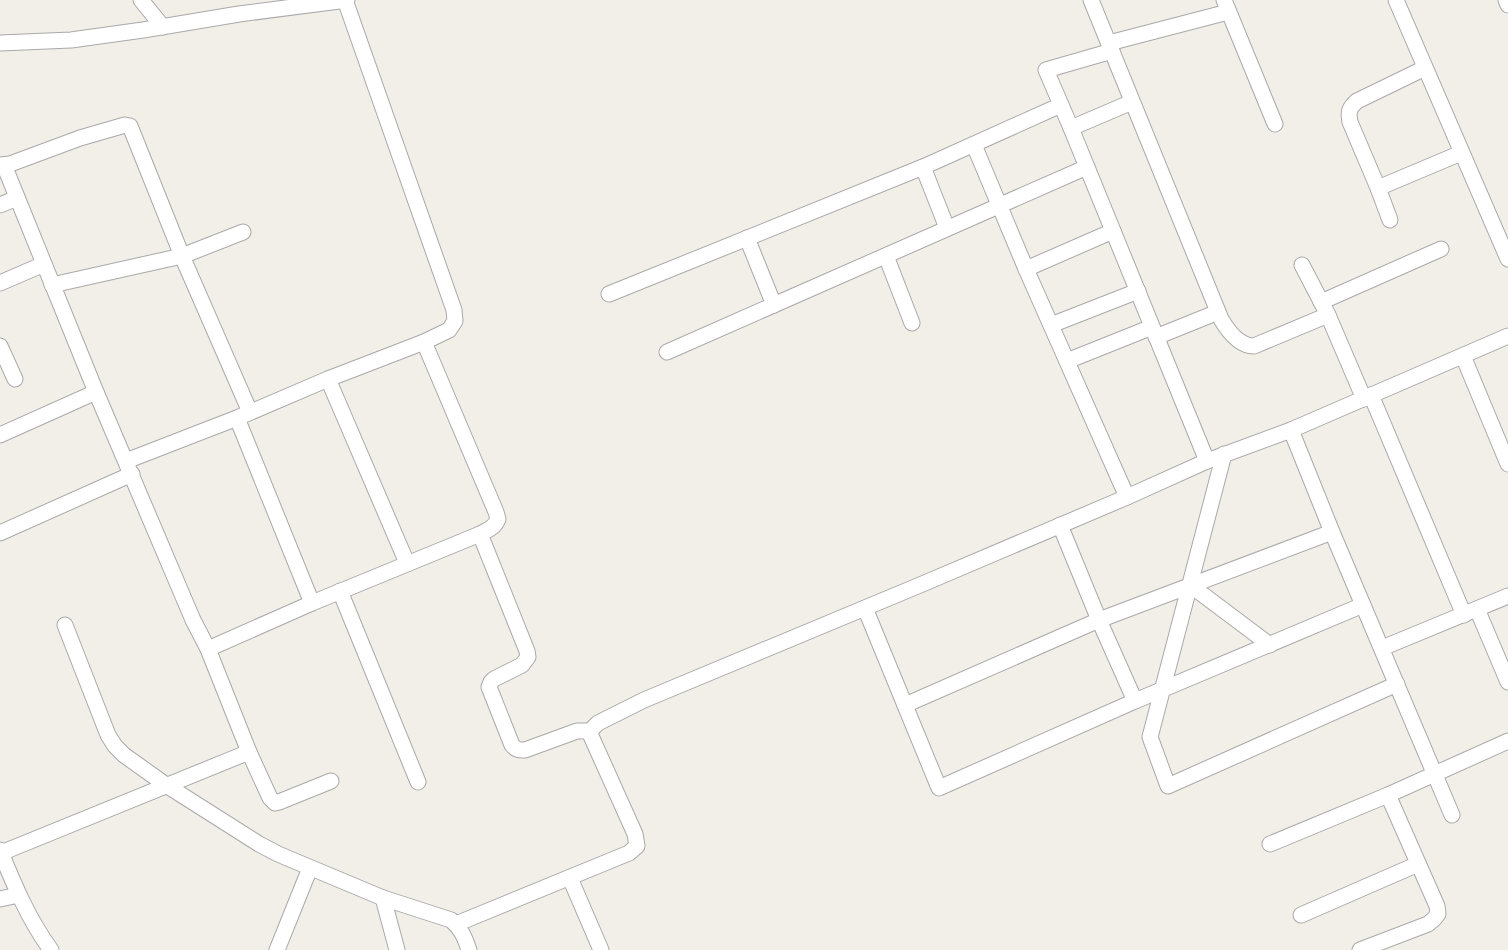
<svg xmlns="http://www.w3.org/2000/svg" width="1508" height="950" font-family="'Fira Sans Condensed',sans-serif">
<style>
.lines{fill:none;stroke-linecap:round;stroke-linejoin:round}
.minor-casing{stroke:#a9a9a9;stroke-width:17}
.minor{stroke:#fff;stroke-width:15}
</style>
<rect width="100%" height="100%" fill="#f2efe9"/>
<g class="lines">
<g class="minor-casing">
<g id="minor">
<polyline points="141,0 163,27"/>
<path d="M1091,0l130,319c7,12 18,27 33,27l74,-31"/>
<polyline points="1224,0 1275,124"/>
<polyline points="1396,0 1508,259"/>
<polyline points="1506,0 1508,5"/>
<polyline points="0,43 71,40 143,30 239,14 347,0"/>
<polyline points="1109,43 1228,12"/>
<polyline points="1112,51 1046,70 1071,128 1207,461"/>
<polyline points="1071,128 1132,102"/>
<polyline points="974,145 1026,269 1127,497"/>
<polyline points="0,165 10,164 80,138 125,125 130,126 182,256 250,412"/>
<polyline points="4,165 96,392 193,620 208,649 249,752 270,798 275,803 279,802 331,781"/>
<polyline points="923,167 947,228"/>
<polyline points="1378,188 1461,153"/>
<polyline points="0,205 17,198"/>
<path d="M1390,220l-12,-32 -28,-66c-2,-10 -1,-14 7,-21l68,-33"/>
<polyline points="747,238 774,305"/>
<polyline points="886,256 912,323"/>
<polyline points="1302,265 1328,315 1364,399"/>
<polyline points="1026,269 1113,231"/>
<polyline points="0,283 44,264"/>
<polyline points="52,285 182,256 243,232"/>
<polyline points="609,294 923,167 1061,105"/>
<polyline points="1321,302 1441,249"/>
<polyline points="1051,325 1138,291"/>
<polyline points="1156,337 1218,312"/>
<polyline points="0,346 15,379"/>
<polyline points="667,352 1087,167"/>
<polyline points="1463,356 1508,464"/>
<polyline points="1067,361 1152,327"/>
<polyline points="328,379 407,563"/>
<polyline points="1371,395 1464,615"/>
<polyline points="237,418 312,603"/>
<polyline points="1291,430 1332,532 1452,815"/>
<polyline points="0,435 96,392"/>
<polyline points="1224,454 1150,737 1168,786 1397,684"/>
<polyline points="126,461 237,418 328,379 424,342 449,330 455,321 454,310 345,0"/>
<polyline points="0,533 132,474"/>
<path d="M480,534l47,117 1,6 -6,8 -28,14 -3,3 -2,5 23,58c4,5 7,5 13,5l52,-19h13"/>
<polyline points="1190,585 1270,645"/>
<polyline points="340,591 418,782"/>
<polyline points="865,608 939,788 1135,701 1099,620 1060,525"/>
<polyline points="1477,609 1508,682"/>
<path d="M65,625l43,110 7,11 9,9 42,30 93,59 19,10 105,44 68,22c10,8 14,18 18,30"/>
<polyline points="1382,648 1508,596"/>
<path d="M208,649l104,-46 168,-69c8,-4 15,-7 18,-15l-2,-7 -72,-170"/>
<polyline points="1135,701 1363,605"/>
<polyline points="905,705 1099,620 1332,532"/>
<polyline points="1270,844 1388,795"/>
<path d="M0,850c14,35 29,70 51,100"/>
<polyline points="1,853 249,752"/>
<polyline points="570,878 601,950"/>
<polyline points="383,898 397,950"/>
<polyline points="0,899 19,895"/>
<polyline points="1301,915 1418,864"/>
<polyline points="456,924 629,853 637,846 635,834 591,736 590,731 598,723 644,700 920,585 1127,497 1207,461 1291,430 1508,336"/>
<polyline points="277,950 310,868"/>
<polyline points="1360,950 1428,924 1434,919 1438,914 1437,906 1388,795 1508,741"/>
</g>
</g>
<use href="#minor" class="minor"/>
</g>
</svg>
